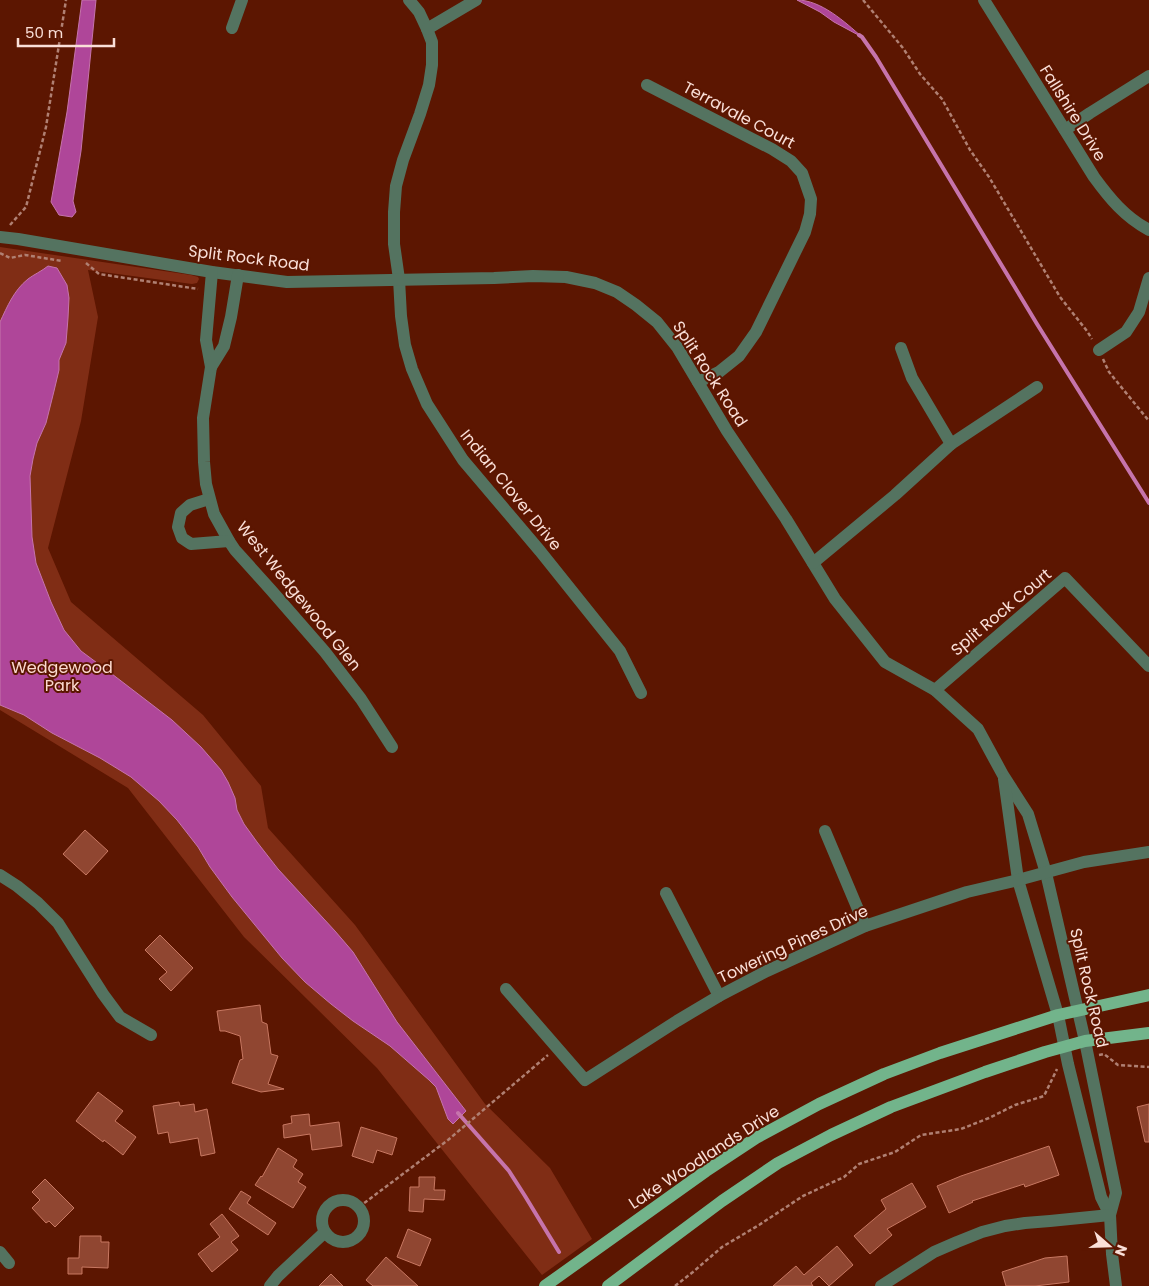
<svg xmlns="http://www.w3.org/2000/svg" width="1149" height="1286" font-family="Poppins,sans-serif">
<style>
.green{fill:#802d15}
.water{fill:#af4699;stroke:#c674ac}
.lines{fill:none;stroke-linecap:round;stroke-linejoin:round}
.stream{stroke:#c674ac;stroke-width:4}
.building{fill:#904631;stroke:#c87862}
.path{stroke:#b08073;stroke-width:2.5;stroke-dasharray:4 2.5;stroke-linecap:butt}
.minor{stroke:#547360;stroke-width:12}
.major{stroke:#72b48b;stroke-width:12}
.labels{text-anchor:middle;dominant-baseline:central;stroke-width:4;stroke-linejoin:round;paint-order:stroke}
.street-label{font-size:16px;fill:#fadfd8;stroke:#5c1601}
.park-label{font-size:16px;fill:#fcdad0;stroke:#5c1601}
</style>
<rect width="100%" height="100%" fill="#5c1601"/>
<polygon class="green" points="0,247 191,275 198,277 199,279 197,283 192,284 88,270 98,317 81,421 48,548 71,602 203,715 261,786 268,828 355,925 485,1104 550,1168 592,1239 542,1275 377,1068 244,937 128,788 0,710"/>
<g class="water">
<polygon points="82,0 96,0 81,151 73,201 76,212 72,217 59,215 51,202 67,112"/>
<path d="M797,0c24,0 48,22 65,37l-28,-15 -14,-10z"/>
<path d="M48,266l9,2 10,17 2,13 -1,20 -2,25 -7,17v10l-5,21 -8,32 -9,20 -4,16 -3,17 2,61 4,26 15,39 13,28 17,21 31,23 60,46 29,27 20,23 7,12 7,16 2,12 7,14 13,18 21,27 57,62 18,21 44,70 69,89 -13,13 -5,-5 -12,-32 -7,-7 -39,-34 -37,-25 -22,-17 -26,-22 -23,-24 -50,-61 -22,-30 -12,-20 -21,-27 -18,-19 -28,-24 -31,-19 -48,-25 -28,-18 -24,-10v-383c7,-15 14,-32 28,-43 5,-4 14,-8 20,-13z"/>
</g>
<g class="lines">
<g class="stream">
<polyline points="859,35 862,37 876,57 1037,324 1149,503"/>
<polyline points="458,1113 509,1171 525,1196 559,1252"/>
</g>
</g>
<g class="building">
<polygon points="85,830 108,851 86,875 63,854"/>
<polygon points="160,935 193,968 171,991 159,979 167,972 145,950"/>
<polygon points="260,1005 262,1022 267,1024 271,1054 278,1056 268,1084 284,1089 261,1092 232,1083 240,1060 243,1059 240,1036 225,1031 220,1031 217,1011"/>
<polygon points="98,1092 123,1111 115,1121 136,1137 123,1155 104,1140 103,1142 76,1121"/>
<polygon points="179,1102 180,1106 194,1104 195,1112 207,1109 215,1153 201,1156 198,1138 170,1143 168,1132 158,1134 153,1106"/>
<polygon points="1149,1104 1149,1142 1145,1142 1137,1107"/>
<polygon points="309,1114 310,1126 339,1122 342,1146 312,1150 310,1134 284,1138 283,1125 292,1123 291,1116"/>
<polygon points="361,1127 397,1138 392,1155 377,1150 373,1163 352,1156"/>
<polygon points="1049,1146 1059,1175 1025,1187 1024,1184 972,1201 973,1202 949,1213 937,1186 961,1176"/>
<polygon points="278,1148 297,1160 293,1167 303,1174 298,1182 306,1187 293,1208 255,1185 261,1176 262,1177"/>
<polygon points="419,1177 435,1177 434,1190 445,1190 444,1200 424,1199 423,1212 409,1211 410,1187 419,1187"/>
<polygon points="45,1179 74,1208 55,1227 49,1221 46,1223 32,1208 40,1200 32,1192"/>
<polygon points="912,1183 926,1207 887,1229 892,1235 870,1254 854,1236 886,1209 881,1200"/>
<polygon points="241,1191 251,1197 247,1203 276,1223 268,1235 229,1209"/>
<polygon points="222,1214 239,1236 231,1242 238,1250 212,1272 198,1254 220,1237 210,1224"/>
<polygon points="408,1229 431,1239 420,1266 397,1257"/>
<polygon points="80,1236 101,1236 101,1242 109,1242 108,1268 82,1267 82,1274 68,1274 68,1258 79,1258"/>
<polygon points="837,1246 853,1265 829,1286 819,1276 811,1283 813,1286 773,1286 796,1266 804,1275"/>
<polygon points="1067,1256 1069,1282 1035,1286 1006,1286 1002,1272 1045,1258"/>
<polygon points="386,1257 396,1266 418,1286 373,1286 366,1280"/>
<polygon points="331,1274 343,1286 319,1286"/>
</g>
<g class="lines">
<g class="path">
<polyline points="863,0 903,48 920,74 942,99 970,150 989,177 1060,297 1087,331 1092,339"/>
<polyline points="10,225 26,207 46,127 66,0"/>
<polyline points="0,253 10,258 25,255 62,261"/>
<polyline points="86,263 99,274 198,289"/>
<polyline points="1103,359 1109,372 1149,421"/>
<polyline points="1099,1055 1104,1054 1118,1065 1149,1067"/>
<polyline points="359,1207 448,1140 548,1055"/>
<polyline points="675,1286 693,1272 722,1247 759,1225 803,1196 844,1177 859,1164 895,1152 921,1135 961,1129 989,1118 1015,1105 1044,1096 1057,1069"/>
</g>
<g class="minor">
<polyline points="409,0 419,12 427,29 432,42 432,65 429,85 420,114 403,160 396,186 394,212 394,244 399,279 401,316 405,345 412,369 427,404 463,460 540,551 620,651 641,693"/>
<path d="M984,0l110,177c16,22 31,40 55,53"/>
<polyline points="232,28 242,0"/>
<polyline points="427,29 476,0"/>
<polyline points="647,85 772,149 791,161 802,173 811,199 810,214 805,232 756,332 739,356 719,372 698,382"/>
<polyline points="1065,130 1090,113 1149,76"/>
<polyline points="0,237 18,239 212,272 287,282 494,278 533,276 566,277 595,283 617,292 636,305 657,322 677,347 727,431 786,519 835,599 885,662 935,690 978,729 1003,775 1028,814 1046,873 1085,1041 1116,1193 1110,1215 1112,1254 1116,1286"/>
<polyline points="212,272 206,340 211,367 203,418 204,462 206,484 214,514 229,541 235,550 271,590 325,652 361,699 392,747"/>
<polyline points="901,348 912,378 951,444"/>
<polyline points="1099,350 1126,332 1139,312 1149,278"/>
<polyline points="211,367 224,346 231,317 238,275"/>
<polyline points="209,499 190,505 181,513 178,527 182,538 191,544 229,541"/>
<polyline points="813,563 895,495 951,444 1037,387"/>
<polyline points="935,690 1065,578 1149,666"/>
<polyline points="1004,779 1018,880 1058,1015 1068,1064 1101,1197 1110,1215"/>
<polyline points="825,831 865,926"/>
<polyline points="0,875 17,886 38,903 58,923 103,994 120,1017 151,1035"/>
<polyline points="666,893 719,996"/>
<polyline points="506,989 585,1080 677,1021 719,996 767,971 865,926 967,892 1018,880 1084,862 1149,852"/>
<circle cx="343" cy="1221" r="21"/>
<polyline points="0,1252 9,1263"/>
<polyline points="270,1286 278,1276 325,1232"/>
<polyline points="881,1286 934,1252 957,1242 982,1232 1005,1226 1025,1223 1050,1221 1110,1215"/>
</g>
<g class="major">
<polyline points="545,1286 706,1171 756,1138 819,1104 884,1074 940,1053 1058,1015 1149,995"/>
<polyline points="608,1286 722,1201 778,1163 831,1135 891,1107 985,1072 1045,1052 1085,1041 1149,1033"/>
</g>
</g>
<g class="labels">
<g class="street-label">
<text transform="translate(1073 113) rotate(58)">Fallshire Drive</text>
<text transform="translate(739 115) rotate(28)">Terravale Court</text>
<text transform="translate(249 258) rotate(7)">Split Rock Road</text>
<text transform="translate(710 374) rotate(57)">Split Rock Road</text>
<text transform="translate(511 490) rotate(51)">Indian Clover Drive</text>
<text transform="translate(299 596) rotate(51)">West Wedgewood Glen</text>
<text transform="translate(1001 612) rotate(-40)">Split Rock Court</text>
<text transform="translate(793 944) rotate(-25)">Towering Pines Drive</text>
<text transform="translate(1089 988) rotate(77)">Split Rock Road</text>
<text transform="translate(704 1157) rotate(-33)">Lake Woodlands Drive</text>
</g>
<g class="park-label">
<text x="62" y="667">Wedgewood<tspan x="62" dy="18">Park</tspan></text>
</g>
</g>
<g transform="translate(1109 1246) rotate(110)" stroke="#5c1601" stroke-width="4" paint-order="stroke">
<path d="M0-4L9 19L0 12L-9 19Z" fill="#fadfd8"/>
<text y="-8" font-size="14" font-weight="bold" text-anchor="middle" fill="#fadfd8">N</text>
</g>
<path d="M18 38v8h96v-8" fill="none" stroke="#fadfd8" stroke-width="2.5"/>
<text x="25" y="38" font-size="15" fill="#fadfd8" stroke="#5c1601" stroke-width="4" paint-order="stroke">50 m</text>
</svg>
